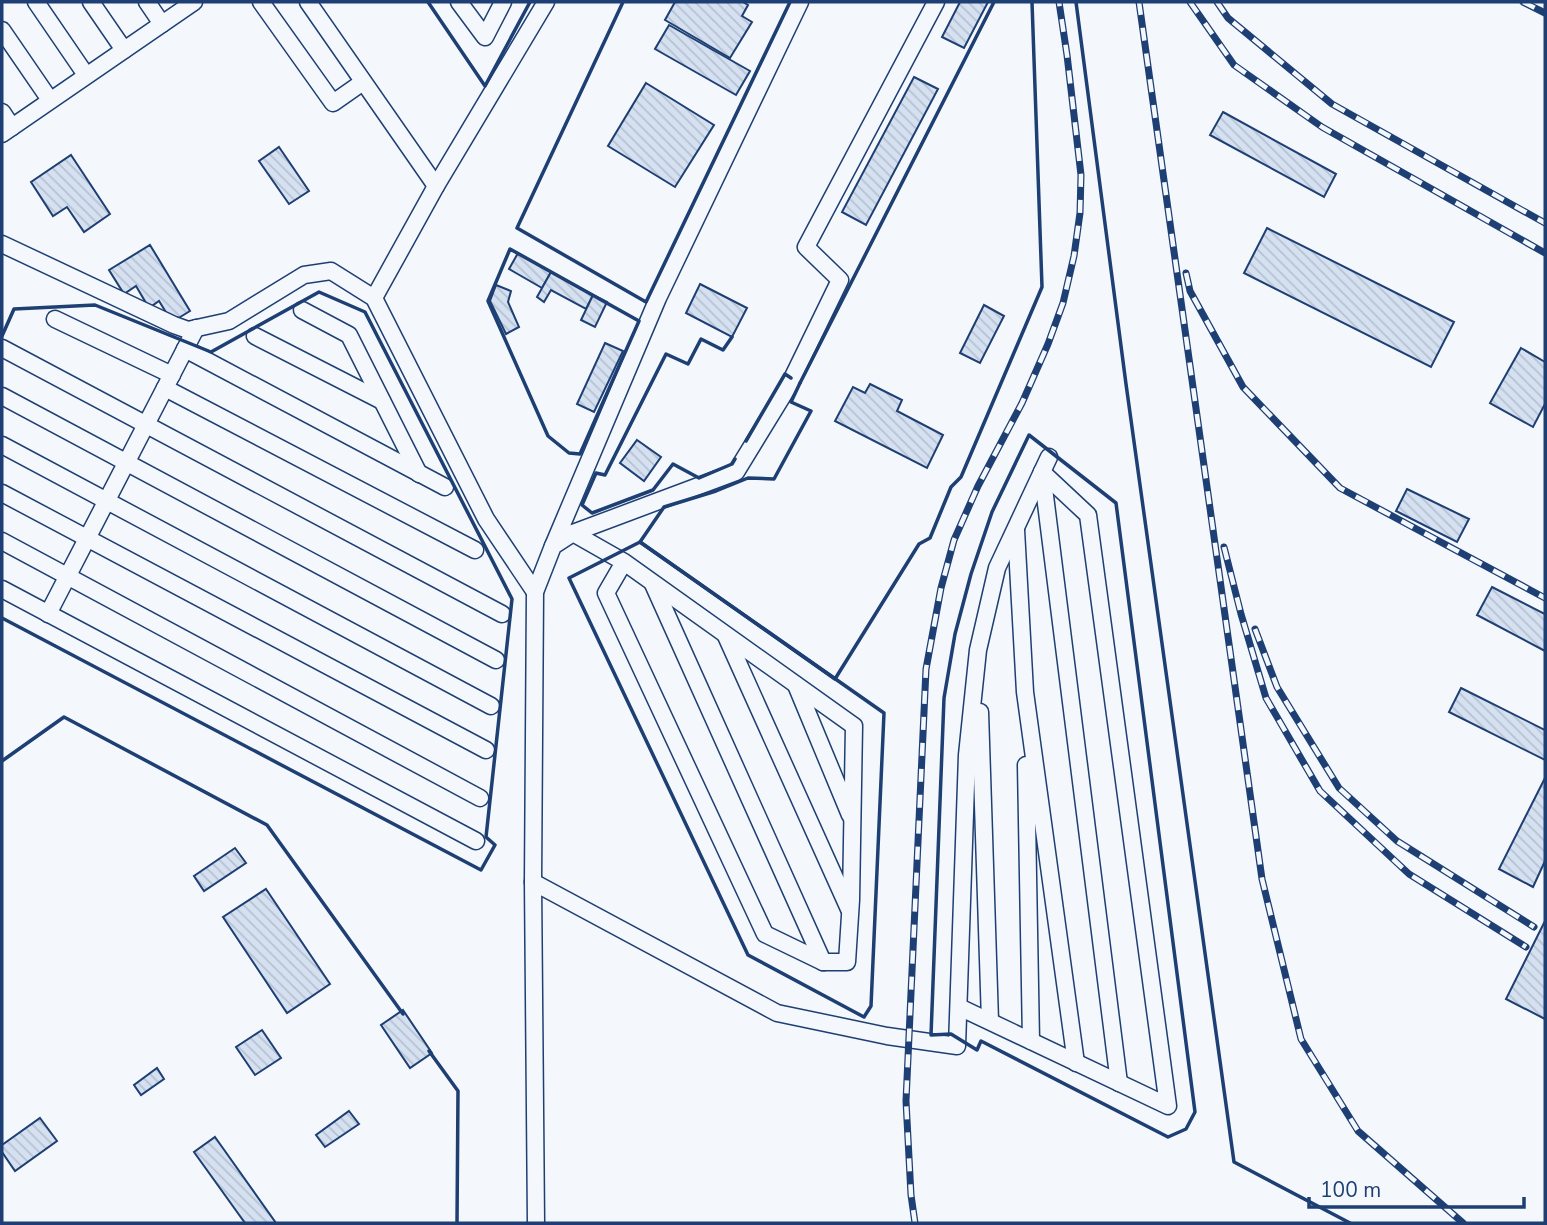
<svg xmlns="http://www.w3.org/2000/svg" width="1547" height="1225" font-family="'Nunito Sans',sans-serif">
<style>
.building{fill:url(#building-back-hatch);stroke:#1d3f73;stroke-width:2}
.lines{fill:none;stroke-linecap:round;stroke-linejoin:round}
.minor-casing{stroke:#1d3f73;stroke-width:19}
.minor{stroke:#f4f7fb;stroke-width:16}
.rail-casing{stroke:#1d3f73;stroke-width:7}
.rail{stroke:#f4f7fb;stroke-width:4.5;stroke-dasharray:13;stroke-linecap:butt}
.wall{stroke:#1d3f73;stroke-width:3.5}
</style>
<defs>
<pattern id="building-back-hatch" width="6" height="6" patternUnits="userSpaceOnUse" patternTransform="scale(1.75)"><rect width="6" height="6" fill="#d5e0f0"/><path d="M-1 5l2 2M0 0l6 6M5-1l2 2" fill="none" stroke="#b6c1d1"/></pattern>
</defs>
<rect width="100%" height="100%" fill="#f4f7fb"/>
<g class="building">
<polygon points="675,2 743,2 748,5 742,16 752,22 730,58 665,20"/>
<polygon points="960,2 988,2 964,48 942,37"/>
<polygon points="669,25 750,71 736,95 655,49"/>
<polygon points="914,77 938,89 866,225 842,212"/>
<polygon points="646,83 714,125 675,187 608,146"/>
<polygon points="1223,112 1336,174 1324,197 1210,135"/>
<polygon points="279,147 309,191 289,204 259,161"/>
<polygon points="71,155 110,214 84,232 67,207 53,216 31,182"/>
<polygon points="1267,228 1454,322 1431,367 1244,273"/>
<polygon points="150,245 190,311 172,322 159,301 149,308 136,286 124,294 109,270"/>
<polygon points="518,253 551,272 542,288 509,269"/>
<polygon points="551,272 593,295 586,309 551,290 544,302 537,297"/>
<polygon points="700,284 747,308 732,337 686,313"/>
<polygon points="496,285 511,291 508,302 519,327 506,334 490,301"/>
<polygon points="593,295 607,302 595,327 581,320"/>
<polygon points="984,305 1004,316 980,363 960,353"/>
<polygon points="605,343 623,351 594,412 577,404"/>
<polygon points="1521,348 1545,362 1545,404 1533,427 1490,403"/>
<polygon points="870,384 902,400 897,411 943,435 927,468 835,421 853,387 865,393"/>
<polygon points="637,440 661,457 644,481 620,463"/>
<polygon points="1407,489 1469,519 1457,542 1396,511"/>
<polygon points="1492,587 1545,614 1545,651 1477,615"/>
<polygon points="1461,688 1545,730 1545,760 1449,712"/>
<polygon points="1545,778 1545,861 1533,887 1499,869"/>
<polygon points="235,848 246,863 204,891 194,876"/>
<polygon points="266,889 330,984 287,1013 223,917"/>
<polygon points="1545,921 1545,1019 1506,999"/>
<polygon points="403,1010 432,1053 410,1068 381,1025"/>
<polygon points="262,1030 281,1058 255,1075 236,1047"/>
<polygon points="157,1068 164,1079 141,1095 134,1085"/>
<polygon points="349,1111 359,1124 325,1147 316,1135"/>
<polygon points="40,1118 57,1141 15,1171 2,1152 2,1145"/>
<polygon points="215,1137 276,1223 245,1223 194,1152"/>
</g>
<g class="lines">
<g class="minor-casing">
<g id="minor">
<polyline points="36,2 86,75"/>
<polyline points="91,2 124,50"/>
<polyline points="147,2 162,24"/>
<polyline points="261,2 333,103 363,82"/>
<polyline points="308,2 436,186"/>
<polyline points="459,2 485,37 503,2"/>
<polyline points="2,30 50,100"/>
<polyline points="2,112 12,127"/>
<polyline points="2,134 194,2"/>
<polyline points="2,244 174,325 188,330 229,321 304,275 331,271 374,298 486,519 535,592"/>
<polyline points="374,298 436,186 546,2"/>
<polyline points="302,310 349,335 419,474"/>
<polyline points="55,319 172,375"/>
<polyline points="255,336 382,401"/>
<polyline points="2,348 502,614"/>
<polyline points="185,349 445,487"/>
<polyline points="165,388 475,550"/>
<polyline points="2,396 496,660"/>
<polyline points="2,445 491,706"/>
<polyline points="1042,472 1119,1083"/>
<polyline points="2,493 486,750"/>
<polyline points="1016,530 1025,692 1076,1063"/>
<polyline points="573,533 736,472 788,387 840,280 806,247 936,2"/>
<polyline points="2,541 480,798"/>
<polyline points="553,546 658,298 800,2"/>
<polyline points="653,584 823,962"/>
<polyline points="2,589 476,841"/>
<polyline points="48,614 196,328"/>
<polyline points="726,636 849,909"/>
<polyline points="796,685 850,815"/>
<polyline points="980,712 990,1021"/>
<polyline points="1026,765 1031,1041"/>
<polyline points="533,882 777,1013 887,1036 957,1046 967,755 978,650 997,568 1049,457"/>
<polyline points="959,1007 1168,1106 1088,515 1042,472"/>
<polyline points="536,1223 533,882 535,592 553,546 573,533 624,562 854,726 851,900 847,962 823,962 765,934 606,593 624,562"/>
</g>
</g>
<use href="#minor" class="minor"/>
<g class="rail-casing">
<g id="rail">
<polyline points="1139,2 1262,879 1301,1039 1358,1131 1463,1223"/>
<polyline points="1190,2 1234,65 1322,127 1545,253"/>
<polyline points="1217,2 1228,18 1332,104 1545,223"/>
<polyline points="1523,2 1545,13"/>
<polyline points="1186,273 1190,291 1243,387 1340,488 1545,598"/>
<polyline points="1224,547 1241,614 1266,698 1320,791 1409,874 1526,947"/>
<polyline points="1255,629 1277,687 1339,788 1397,841 1534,927"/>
<polyline points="915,1223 911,1195 906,1101 926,669 941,588 954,540 978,486 1022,403 1048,344 1063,303 1074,256 1080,213 1081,175 1067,55 1059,2"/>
</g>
</g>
<use href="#rail" class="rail"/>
<g class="wall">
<polyline points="428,2 485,86 530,2"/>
<polyline points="623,2 517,228 646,302 790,2"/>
<polyline points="1076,2 1126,384 1234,1162 1350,1223"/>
<polygon points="510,249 639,321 580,454 569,453 548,436 488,301"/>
<polyline points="2,336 14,309 95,305 211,352 319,292 365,312 512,599 486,837 495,845 481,870 2,618"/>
<polyline points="732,337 723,350 701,339 688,364 666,354 605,475 596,473 582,505 592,513 653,490 673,464 699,478 732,464 735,459"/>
<polyline points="800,383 791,402 811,411 774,479 748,478 716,491 664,507 640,542 835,679 919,544 930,538 951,487 961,477 1042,287 1032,2"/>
<polyline points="800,383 994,2"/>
<polygon points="1029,435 1116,503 1195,1112 1186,1129 1168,1137 981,1041 977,1050 951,1034 931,1035 944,698 955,634 971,574 992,512"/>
<polyline points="746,441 785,374 791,378"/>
<polygon points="640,542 884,713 871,1006 864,1017 748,955 569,578"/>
<polyline points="2,761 64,717 267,825 403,1014"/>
<polyline points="429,1051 458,1091 457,1223"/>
</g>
</g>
<rect width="1547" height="1225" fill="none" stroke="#1d3f73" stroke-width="7"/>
<path d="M1309 1197v10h215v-10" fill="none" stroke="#1d3f73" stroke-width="3.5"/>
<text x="1320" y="1197" font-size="21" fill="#1d3f73" stroke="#f4f7fb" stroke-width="5" paint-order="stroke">100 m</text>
</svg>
